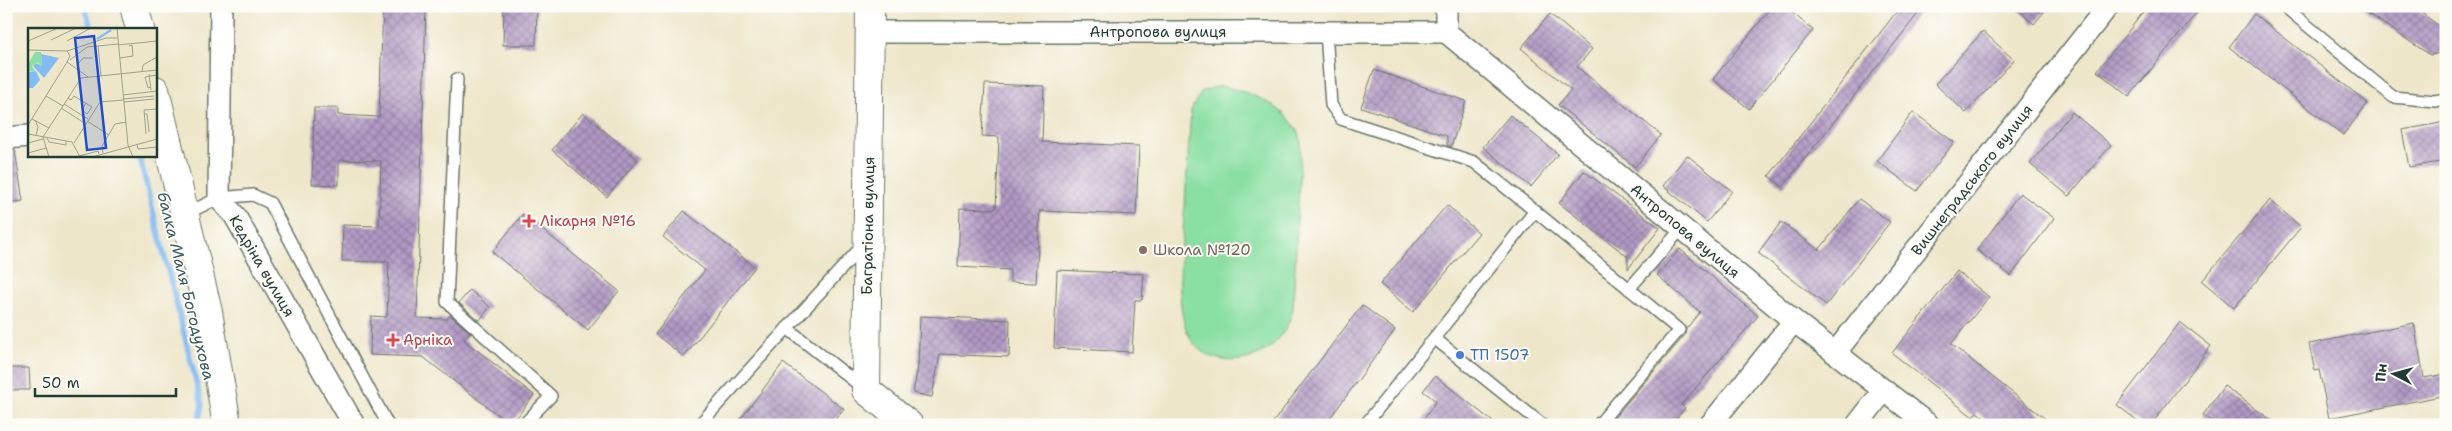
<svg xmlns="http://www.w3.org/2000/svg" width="2452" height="431" font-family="'Shantell Sans',sans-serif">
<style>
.green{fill:#89dfa2;stroke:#548e6b}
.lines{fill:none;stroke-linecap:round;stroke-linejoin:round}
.stream{stroke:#82bcf4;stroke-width:5.5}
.building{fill:url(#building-cross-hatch)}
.lane-casing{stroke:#677868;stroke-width:14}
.street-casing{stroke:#677868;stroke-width:24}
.secondary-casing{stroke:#677868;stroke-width:30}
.lane{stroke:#fff;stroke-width:11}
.street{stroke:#fff;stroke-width:21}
.secondary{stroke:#fff;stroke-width:28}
.health-dot{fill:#e0444e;stroke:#fdfcf7;stroke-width:2}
.education-dot{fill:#8d6e63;stroke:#fdfcf7;stroke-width:2}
.shop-dot{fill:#3f7fe0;stroke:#fdfcf7;stroke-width:2}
.labels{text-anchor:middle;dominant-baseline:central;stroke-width:4;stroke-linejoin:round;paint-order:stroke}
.street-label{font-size:15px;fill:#1f3d34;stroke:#fdfcf7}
.health-label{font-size:15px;fill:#be3a42;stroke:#fdfcf7;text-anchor:start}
.education-label{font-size:15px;fill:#785e54;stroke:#fdfcf7;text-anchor:start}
.shop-label{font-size:15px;fill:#366cbe;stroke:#fdfcf7;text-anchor:start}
.water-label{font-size:16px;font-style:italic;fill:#385d64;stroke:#fdfcf7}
.inset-river{fill:none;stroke:#82bcf4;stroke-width:2.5}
.inset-road{fill:none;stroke:#9ba28d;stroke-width:1}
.view{fill:#1d4ed8;fill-opacity:0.15;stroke:#1d4ed8;stroke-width:2.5}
.inset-edge{fill:none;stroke:#1f3d34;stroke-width:2.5}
</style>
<defs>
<pattern id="building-cross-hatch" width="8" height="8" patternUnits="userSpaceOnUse" patternTransform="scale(1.25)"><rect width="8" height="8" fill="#b299c4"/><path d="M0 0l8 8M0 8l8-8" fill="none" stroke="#907ea0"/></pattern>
</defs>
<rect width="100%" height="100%" fill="#fdfcf7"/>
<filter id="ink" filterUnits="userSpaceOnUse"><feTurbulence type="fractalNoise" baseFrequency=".02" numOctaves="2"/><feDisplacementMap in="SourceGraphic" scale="10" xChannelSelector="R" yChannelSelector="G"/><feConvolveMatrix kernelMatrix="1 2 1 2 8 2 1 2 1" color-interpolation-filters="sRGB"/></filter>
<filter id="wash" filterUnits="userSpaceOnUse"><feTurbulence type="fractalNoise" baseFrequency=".0096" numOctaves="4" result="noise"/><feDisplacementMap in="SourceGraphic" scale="20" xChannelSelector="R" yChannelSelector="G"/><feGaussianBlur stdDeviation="1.12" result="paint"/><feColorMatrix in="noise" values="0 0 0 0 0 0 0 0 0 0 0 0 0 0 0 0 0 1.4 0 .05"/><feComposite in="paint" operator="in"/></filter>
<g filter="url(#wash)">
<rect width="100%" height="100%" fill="#eee6c9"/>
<path class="green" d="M1220,86c30,5 73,22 81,55l-8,168c-7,26 -20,42 -47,50 -20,5 -45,-1 -56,-21 -17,-32 -8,-86 -6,-121 2,-36 5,-71 7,-107l11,-19z"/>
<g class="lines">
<g class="stream">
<polyline points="84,6 92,29"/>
<polyline points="139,155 202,405 198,425"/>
</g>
</g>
<g id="blocks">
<g class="building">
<polygon points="383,6 426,6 417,318 447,319 450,315 470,332 464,340 534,395 511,425 423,357 370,355 371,316 387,317 389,262 342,261 343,225 379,226 381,161 339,160 339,185 312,184 314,108 338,108 338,115 379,117"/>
<polygon points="504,6 537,6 536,45 503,45"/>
<polygon points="1773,6 1784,6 1813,30 1749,109 1713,79"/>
<polygon points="1901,6 1924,6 1783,187 1769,176"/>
<polygon points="2014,6 2049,6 2034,24"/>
<polygon points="2148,6 2202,6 2129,97 2097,71"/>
<polygon points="2357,6 2412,6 2438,25 2446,23 2446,52 2430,55"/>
<polygon points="1550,14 1592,49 1577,67 1661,135 1635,167 1558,105 1571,90 1521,48"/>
<polygon points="2254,14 2368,103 2343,135 2229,47"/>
<polygon points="1983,31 2014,60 1966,113 1935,84"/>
<polygon points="1374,70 1466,101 1451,147 1447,145 1447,136 1361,107"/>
<polygon points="985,84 1044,86 1042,142 1139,146 1136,215 1040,211 1036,283 1010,282 1010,270 958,267 960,208 996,209 999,137 982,136"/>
<polygon points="1913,112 1954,142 1917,191 1877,161"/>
<polygon points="2072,112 2111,145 2069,196 2030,164"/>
<polygon points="583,113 638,159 607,197 552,150"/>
<polygon points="1510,115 1558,154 1531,187 1483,147"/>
<polygon points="2446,122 2446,161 2409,167 2402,130"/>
<polygon points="6,150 15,150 23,201 6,203"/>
<polygon points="1687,155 1732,191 1707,222 1663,186"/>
<polygon points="1584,171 1660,228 1628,269 1628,257 1559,203"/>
<polygon points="2020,193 2054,218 2011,276 1977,250"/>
<polygon points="1859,199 1890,222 1826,305 1758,253 1781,222 1819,250"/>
<polygon points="2270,200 2301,227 2234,308 2202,281"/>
<polygon points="1447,205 1479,233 1413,312 1380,284"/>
<polygon points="684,211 755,267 684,357 655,334 705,270 663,237"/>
<polygon points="523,214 619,291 588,330 492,252"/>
<polygon points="1680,249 1758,316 1681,405 1685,408 1671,425 1608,425 1685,335 1686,329 1700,312 1657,275"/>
<polygon points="1057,270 1144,274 1142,300 1135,300 1132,352 1054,348"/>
<polygon points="1957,271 1989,297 1951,344 2053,425 1993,425 1977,412 1973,417 1892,353"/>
<polygon points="470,290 490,307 479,321 459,303"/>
<polygon points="1362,305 1395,330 1325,425 1271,425"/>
<polygon points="920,316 1010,320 1009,357 940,354 932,397 913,393 918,367"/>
<polygon points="2180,322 2211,346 2151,425 2143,425 2117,405"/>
<polygon points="2414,323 2424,378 2446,374 2446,395 2329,418 2319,370 2315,371 2309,344"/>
<polygon points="783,363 844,409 832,425 736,425"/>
<polygon points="6,368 29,368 30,390 6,390"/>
<polygon points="1435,376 1497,425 1420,425 1436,401 1423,391"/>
<polygon points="2224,386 2278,425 2216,425 2203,415"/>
</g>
</g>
</g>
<g filter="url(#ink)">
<use href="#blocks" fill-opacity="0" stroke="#677868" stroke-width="1"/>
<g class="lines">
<g class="lane-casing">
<g id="lane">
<polyline points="2284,6 2393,97 2435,101 2446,99"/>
<polyline points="1326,31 1331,105 1341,119 1474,162 1535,211"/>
<polyline points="457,79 447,302 551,396 523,425"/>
<polyline points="185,214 219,198 253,195 270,203 388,425"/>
<polyline points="1629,289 1682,228"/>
<polyline points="787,328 863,388"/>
<polyline points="1434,338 1543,425"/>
<polyline points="699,425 863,245"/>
<polyline points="1365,425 1535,211 1679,330 1598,425"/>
</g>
</g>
<g class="street-casing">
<g id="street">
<polyline points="221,6 219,198 235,216 354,425"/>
<polyline points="1446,6 1446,32 1794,321 1929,425"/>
<polyline points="870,32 1446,32"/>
<polyline points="6,138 29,136"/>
<polyline points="1835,353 2108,6"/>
<polyline points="1710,425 1794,321"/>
<polyline points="1857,425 1884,390"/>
</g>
</g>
<g class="secondary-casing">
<g id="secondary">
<polyline points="134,6 140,29"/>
<polyline points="870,6 866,390 909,425"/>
<polyline points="155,90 208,312 227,425"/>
</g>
</g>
<use href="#lane" class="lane"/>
<use href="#street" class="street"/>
<use href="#secondary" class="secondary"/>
</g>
</g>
<g class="health-dot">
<path d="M526.5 213.5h5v5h5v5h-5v5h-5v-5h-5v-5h5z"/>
<path d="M390.5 332.5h5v5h5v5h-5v5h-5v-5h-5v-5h5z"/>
</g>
<circle class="education-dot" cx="1143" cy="250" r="5"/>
<circle class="shop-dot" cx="1460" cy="355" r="5"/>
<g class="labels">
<g class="street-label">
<text x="1158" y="32">Антропова вулиця</text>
<text transform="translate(1972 180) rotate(-52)">Вишнеградського вулиця</text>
<text transform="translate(868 226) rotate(-89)">Багратіона вулиця</text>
<text transform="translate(1685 231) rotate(40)">Антропова вулиця</text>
<text transform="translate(262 266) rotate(60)">Кедріна вулиця</text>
</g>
<g class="health-label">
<text x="540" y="221">Лікарня №16</text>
<text x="403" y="340">Арніка</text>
</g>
<g class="education-label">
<text x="1153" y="250">Школа №120</text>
</g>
<g class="shop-label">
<text x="1470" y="355">ТП 1507</text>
</g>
<g class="water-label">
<text transform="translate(186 286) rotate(76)">балка Маля Богодухова</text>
</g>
</g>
<g transform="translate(28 28)">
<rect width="129" height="129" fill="#eee6c9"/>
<path d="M7,24h6l1,14 -5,-4 -5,4 3,5h-7v-7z" fill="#89dfa2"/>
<path d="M13,26l18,4 -15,20 -11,-12 3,-3 6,3zM8,43l4,9 -7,8h-5v-16z" fill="#82bcf4"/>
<path class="inset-river" d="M69,11l14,-9"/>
<path class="inset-road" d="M89,0l11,117 5,12M23,12l25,-12M0,13l30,-13M39,13l24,-13M90,17l39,-4M70,18l3,30M0,22l39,1 39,-13h12M48,29l3,6 4,-5h10M92,30l13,-2 -1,-11 -3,1M42,32l17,-13 31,-3M39,34l21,15M114,44l1,-7 14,-8M121,46l2,16M69,48l3,26M123,59l-3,1 -3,-11 12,-2M95,67l34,-4M18,68l17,10M40,70l3,2 3,-4 18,11 -5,7 -5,-4 4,-7M95,71l31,-3M96,74l30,-3M36,76l24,15M33,80l25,16M116,86h3l2,18M4,91l17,9M7,92l3,7 -2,9M59,93l22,14M0,97l39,-63 3,-6 -3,-5M0,106l44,8 8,15M118,106l-2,-24 13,-1M19,110l2,4 17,3v-4M0,115l15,-4M46,115l26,-41 23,-2M109,116l1,5 19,-2M0,125l18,-5M75,125l-1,-7 13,-22 11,-2M51,128l19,-5 1,3M21,129l-6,-20 38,-59 76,-8M64,129l65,-18"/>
<path class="view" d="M66,8l12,112 -19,2 -12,-112z"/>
<rect width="129" height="129" class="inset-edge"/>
</g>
<rect width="2452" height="431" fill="none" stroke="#fdfcf7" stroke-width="25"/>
<g transform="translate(2394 374) rotate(276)" stroke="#fdfcf7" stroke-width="4" paint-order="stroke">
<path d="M0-4L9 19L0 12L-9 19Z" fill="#1f3d34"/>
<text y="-8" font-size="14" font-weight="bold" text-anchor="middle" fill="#1f3d34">Пн</text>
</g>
<path d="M35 388v8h141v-8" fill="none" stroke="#1f3d34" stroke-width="2.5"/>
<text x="42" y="388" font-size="15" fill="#1f3d34" stroke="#fdfcf7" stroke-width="4" paint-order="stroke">50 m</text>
</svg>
